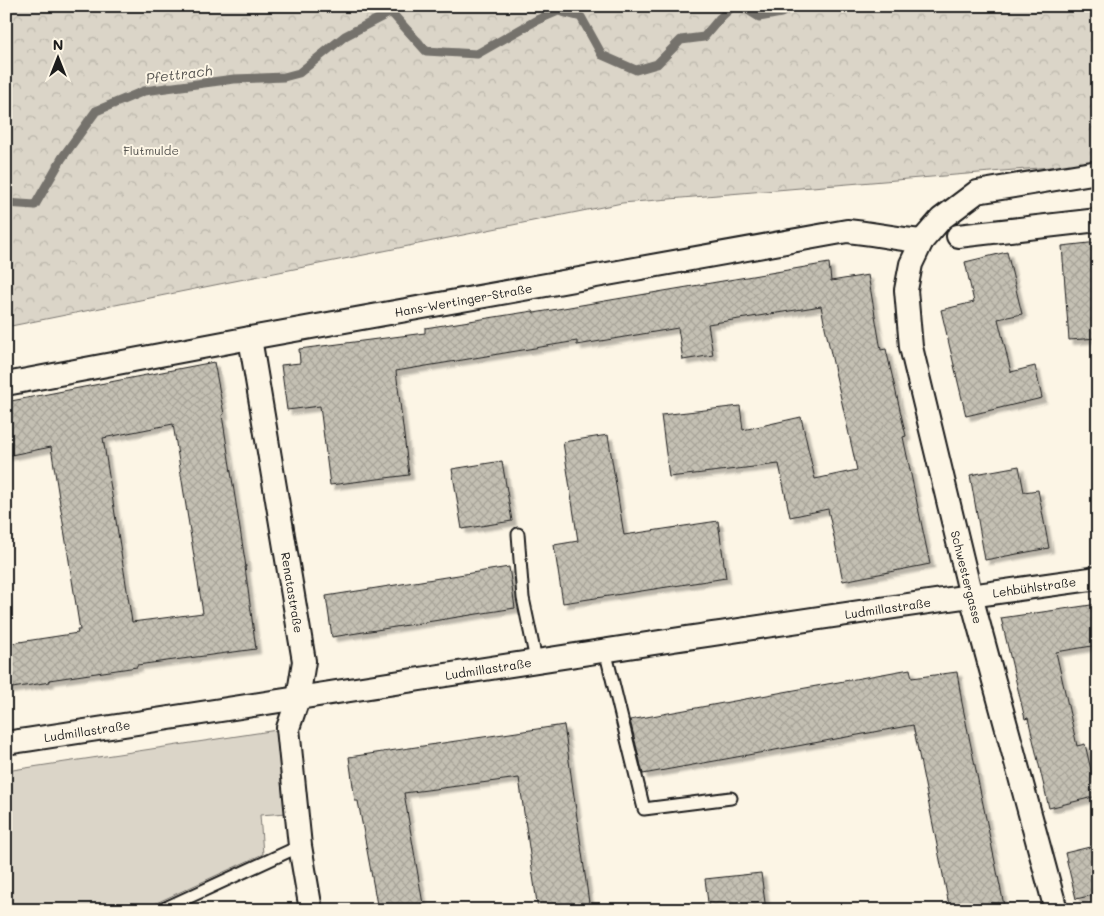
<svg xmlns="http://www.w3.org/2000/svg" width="1104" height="916" font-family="Mali,sans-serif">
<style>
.grass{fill:#dbd5c8;stroke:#7c7872}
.park{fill:url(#park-crowns);stroke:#7c7872}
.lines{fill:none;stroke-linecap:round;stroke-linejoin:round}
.stream{stroke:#75726c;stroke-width:9}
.building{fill:url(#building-cross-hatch);stroke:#1c1c1c;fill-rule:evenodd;filter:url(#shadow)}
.lane-casing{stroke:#1c1c1c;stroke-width:15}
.street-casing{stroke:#1c1c1c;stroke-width:26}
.lane{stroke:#fcf5e5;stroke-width:11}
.street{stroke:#fcf5e5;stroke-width:22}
.labels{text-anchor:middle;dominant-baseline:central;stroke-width:4;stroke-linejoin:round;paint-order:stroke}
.park-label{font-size:12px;fill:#555450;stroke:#fcf5e5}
.street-label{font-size:12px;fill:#1c1c1c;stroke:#fcf5e5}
.water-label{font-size:14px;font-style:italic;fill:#575551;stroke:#fcf5e5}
</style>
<defs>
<pattern id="park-crowns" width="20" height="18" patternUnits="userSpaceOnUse" patternTransform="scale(1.25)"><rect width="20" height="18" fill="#dbd5c8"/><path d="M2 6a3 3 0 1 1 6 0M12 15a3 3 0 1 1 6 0" fill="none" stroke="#bbb6ab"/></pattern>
<pattern id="building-cross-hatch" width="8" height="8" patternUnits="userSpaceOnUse" patternTransform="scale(1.25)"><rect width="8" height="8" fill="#c4c0b3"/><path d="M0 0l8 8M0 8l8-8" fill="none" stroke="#a8a499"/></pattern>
<filter id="shadow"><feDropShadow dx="4.5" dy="4.5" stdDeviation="1" flood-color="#0004"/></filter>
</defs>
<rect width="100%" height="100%" fill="#fcf5e5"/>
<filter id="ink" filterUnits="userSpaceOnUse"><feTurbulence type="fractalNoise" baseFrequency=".02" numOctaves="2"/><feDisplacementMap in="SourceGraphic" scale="10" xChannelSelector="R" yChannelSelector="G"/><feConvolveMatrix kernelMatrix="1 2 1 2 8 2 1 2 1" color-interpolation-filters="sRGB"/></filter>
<g filter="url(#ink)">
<polygon class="grass" points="277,730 287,813 260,815 263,854 141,910 6,910 6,771"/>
<polygon class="park" points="6,6 1098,6 1098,163 622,203 6,327"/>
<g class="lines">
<g class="stream">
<polyline points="741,6 759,17 781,13 794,6"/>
<polyline points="6,203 35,205 62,158 96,111 144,91 234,79 284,77 299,73 345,36 391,12 426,51 477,54 537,20 558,11 581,17 602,55 636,70 657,64 681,40 704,37 720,18 733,6"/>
</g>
</g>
<g class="building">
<polygon points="1098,242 1098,338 1069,340 1062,246"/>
<polygon points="1007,252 1022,314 998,319 1011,372 1035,366 1042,398 966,416 941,310 974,302 965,262"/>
<polygon points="829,263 831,281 868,275 881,350 886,349 906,436 903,437 930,564 843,581 828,509 790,517 779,464 669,477 661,415 740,406 743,430 801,417 815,479 857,470 825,327 821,306 708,324 713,355 683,360 678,328 577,345 577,341 396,371 409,475 330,485 320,406 287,410 281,365 300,363 299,349 425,333 425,328 533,311 534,313"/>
<path d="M214,362l10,52 -2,1 24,152h-1l11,82 -119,16v2l-88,13 1,2 -44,7v-45l72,-11 -1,-3h3l-29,-183 -45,9v-54zM173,424l30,189 -71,9 -29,-184z"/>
<polygon points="608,435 624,535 718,521 726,578 563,603 554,545 578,541 563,442"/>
<polygon points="502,461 512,521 462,529 452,469"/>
<polygon points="1019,466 1024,492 1038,490 1049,548 985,560 970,475"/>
<polygon points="509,567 515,608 332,637 326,596"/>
<polygon points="1098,604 1098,645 1056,652 1077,746 1085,744 1097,796 1049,808 1028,718 1025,719 1001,618"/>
<polygon points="910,669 912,678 957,672 962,703 1005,910 950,910 913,725 643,774 630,720"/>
<polygon points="564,725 590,910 538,910 519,778 404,793 424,910 378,910 358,801 355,801 349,757"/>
<polygon points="1098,845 1098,894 1076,899 1065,853"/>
<polygon points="761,873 766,910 709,910 705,879"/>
</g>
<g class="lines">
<g class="lane-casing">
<g id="lane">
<polyline points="518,534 523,598 536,660"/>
<polyline points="605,650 644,809 731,798"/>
<polyline points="161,910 300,846"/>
</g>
</g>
<g class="street-casing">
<g id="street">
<polyline points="958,236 1098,220"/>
<path id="s1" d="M250,338l54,323 -6,38 -10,29 12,118 11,64"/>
<path id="s2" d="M6,384l244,-46 597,-107c25,2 49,8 75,10"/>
<path id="s3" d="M6,743c364,-55 727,-115 1092,-165"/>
<polyline points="1056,910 971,596 911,347 906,290 911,264 922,241 941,219 977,192 1098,172"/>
</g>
</g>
<use href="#lane" class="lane"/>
<use href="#street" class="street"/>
</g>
</g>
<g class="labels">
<g class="park-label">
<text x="151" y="150">Flutmulde</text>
</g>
<g class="street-label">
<text stroke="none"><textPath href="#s2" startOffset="465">Hans-Wertinger-Straße</textPath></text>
<text transform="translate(967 577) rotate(76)">Schwestergasse</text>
<text stroke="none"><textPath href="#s3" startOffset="1040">Lehbühlstraße</textPath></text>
<text stroke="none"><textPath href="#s1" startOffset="258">Renatastraße</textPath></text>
<text stroke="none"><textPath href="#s3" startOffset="892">Ludmillastraße</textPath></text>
<text stroke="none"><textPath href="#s3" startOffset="488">Ludmillastraße</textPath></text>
<text stroke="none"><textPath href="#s3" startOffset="82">Ludmillastraße</textPath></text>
</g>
<g class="water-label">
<text transform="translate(179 74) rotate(-7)">Pfettrach</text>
</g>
</g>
<rect width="1104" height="916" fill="none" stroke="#fcf5e5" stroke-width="25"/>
<rect x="12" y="12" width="1079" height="891" fill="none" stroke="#1c1c1c" stroke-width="2" filter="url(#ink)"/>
<g transform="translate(58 58)" stroke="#fcf5e5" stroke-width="4" paint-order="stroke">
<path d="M0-4L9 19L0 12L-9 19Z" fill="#1c1c1c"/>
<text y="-8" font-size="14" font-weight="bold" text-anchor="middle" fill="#1c1c1c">N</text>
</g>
</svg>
